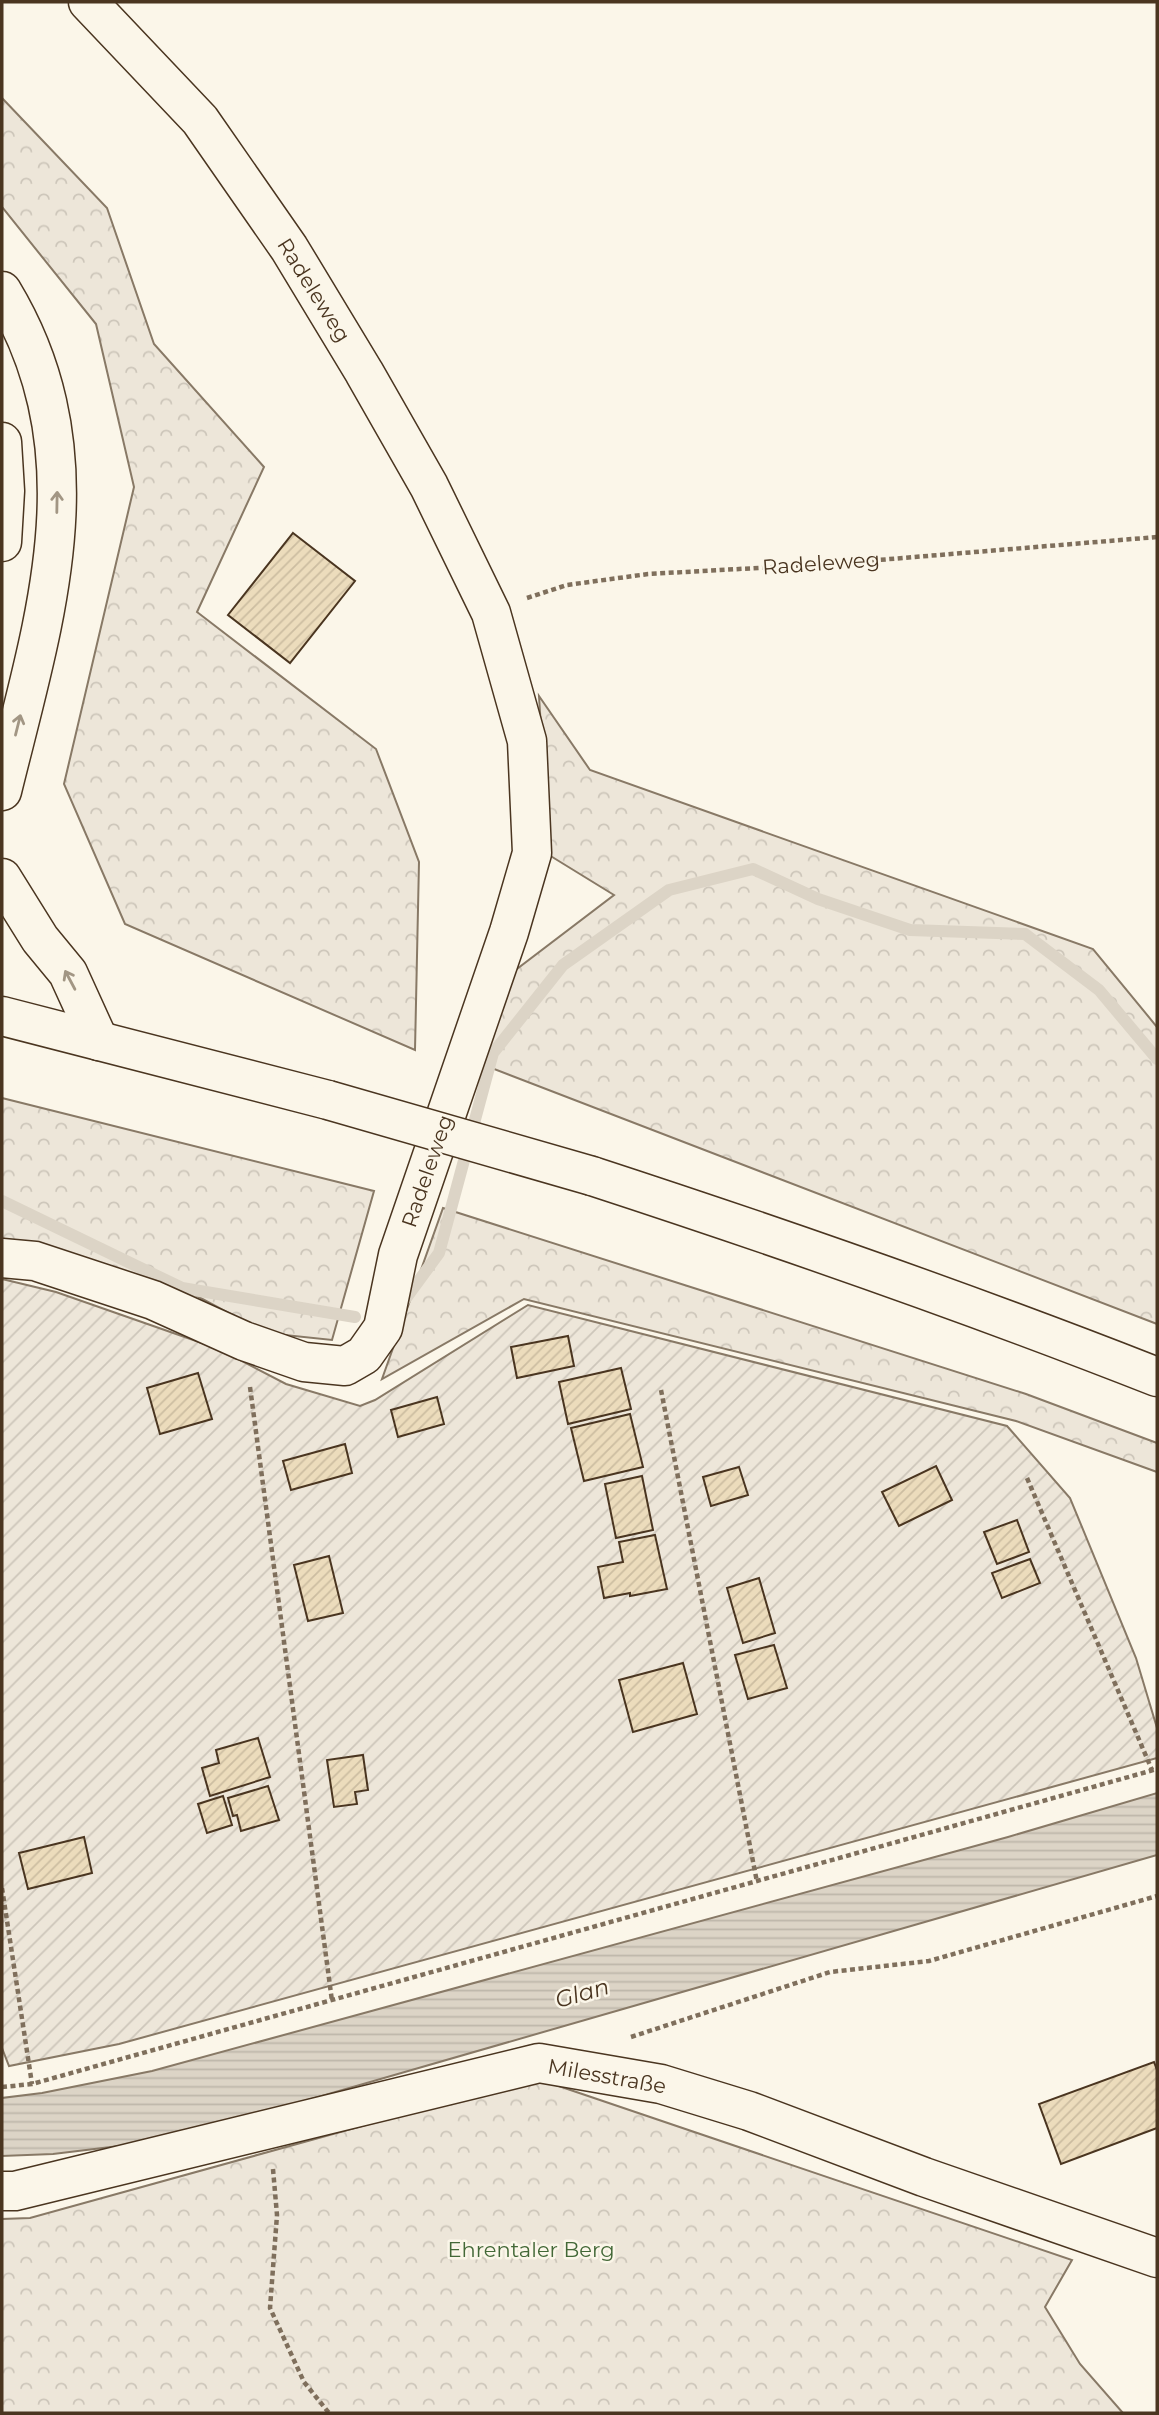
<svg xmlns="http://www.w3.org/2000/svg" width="1159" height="2415" font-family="Montserrat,sans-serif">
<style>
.forest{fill:url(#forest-crowns);stroke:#887966;stroke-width:2}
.garden{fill:url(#garden-furrows);stroke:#887966;stroke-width:2}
.water{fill:url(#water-rules);stroke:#887966;stroke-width:2}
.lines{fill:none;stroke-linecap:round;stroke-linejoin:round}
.stream{stroke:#dcd4c6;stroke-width:12}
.building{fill:url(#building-hatch);stroke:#4a3520;stroke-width:2}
.minor-casing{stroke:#4a3520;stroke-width:41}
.highway-casing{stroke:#4a3520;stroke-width:41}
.path{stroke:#7f6f5c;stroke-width:4.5;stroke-dasharray:5 3.5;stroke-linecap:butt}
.minor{stroke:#fbf6e9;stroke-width:38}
.highway{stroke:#fbf6e9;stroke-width:38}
.highway-bridge-casing{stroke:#4a3520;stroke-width:41;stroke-linecap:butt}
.highway-bridge{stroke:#fbf6e9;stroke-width:38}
.oneway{stroke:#a29684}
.labels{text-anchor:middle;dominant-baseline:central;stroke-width:5;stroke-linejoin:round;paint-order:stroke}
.street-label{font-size:21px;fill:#4a3520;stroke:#fbf6e9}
.park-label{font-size:21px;fill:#436837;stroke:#fbf6e9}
.water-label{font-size:23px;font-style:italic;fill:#4a3520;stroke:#fbf6e9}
</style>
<defs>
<pattern id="forest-crowns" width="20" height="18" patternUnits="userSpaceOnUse" patternTransform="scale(1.75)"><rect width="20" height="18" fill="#ede6d9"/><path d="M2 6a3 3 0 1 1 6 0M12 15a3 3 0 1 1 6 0" fill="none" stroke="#cdc6ba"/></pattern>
<pattern id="garden-furrows" width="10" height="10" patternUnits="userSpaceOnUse" patternTransform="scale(1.75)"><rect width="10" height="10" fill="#ede6d9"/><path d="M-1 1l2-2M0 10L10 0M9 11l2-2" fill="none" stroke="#cdc6ba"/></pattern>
<pattern id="water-rules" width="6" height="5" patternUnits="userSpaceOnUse" patternTransform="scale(1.75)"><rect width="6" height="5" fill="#dcd4c6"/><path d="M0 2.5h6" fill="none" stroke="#beb7aa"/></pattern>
<pattern id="building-hatch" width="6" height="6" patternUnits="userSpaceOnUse" patternTransform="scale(1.75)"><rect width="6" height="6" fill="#ecdcbc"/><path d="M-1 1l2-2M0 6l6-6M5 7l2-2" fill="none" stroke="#ccbda1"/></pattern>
</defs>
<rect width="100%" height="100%" fill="#fbf6e9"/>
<g class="forest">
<polygon points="2,98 107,208 154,344 264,467 197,612 376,749 419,862 415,1050 125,924 64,784 134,487 96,324 2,207"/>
<polygon points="539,696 590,770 1093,949 1157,1027 1157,1324 481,1064 505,978 614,895 549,855"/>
<polygon points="2,1098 374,1191 332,1340 266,1333 182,1288 2,1239"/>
<polygon points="443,1208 1026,1394 1157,1443 1157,1472 1016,1421 524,1299 382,1379"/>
<polygon points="535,2078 1072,2260 1045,2307 1080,2364 1123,2413 2,2413 2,2219 30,2218"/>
</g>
<polygon class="garden" points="2,1279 56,1292 219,1349 286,1384 360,1406 375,1400 528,1305 1007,1426 1070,1498 1136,1658 1157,1728 1157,1758 119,2044 9,2066 2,2048"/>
<polygon class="water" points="1157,1793 1157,1855 169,2140 53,2154 2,2156 2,2098 42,2093 152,2071 1008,1837"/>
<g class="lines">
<g class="stream">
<polyline points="2,1201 182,1288 355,1317"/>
<polyline points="401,1305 439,1253 493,1053 563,965 669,890 753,869 818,899 910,930 1025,934 1099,990 1157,1059"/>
</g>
</g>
<g class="building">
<polygon points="293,533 355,581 290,663 228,615"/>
<polygon points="568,1336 574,1366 517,1378 511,1347"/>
<polygon points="621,1368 631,1409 568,1424 559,1382"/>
<polygon points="198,1373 212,1419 160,1434 147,1388"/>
<polygon points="437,1397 444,1424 398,1437 391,1410"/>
<polygon points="630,1414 643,1467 584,1481 571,1428"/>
<polygon points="345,1444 352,1473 291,1490 283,1461"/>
<polygon points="936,1466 952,1500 899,1526 882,1492"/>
<polygon points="739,1467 748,1495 711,1506 703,1477"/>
<polygon points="642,1476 653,1530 616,1538 605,1484"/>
<polygon points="1017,1520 1029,1552 997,1564 984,1532"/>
<polygon points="655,1535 667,1589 630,1596 630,1593 604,1598 598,1567 623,1562 619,1542"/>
<polygon points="329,1556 343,1613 308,1621 294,1565"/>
<polygon points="1030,1559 1040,1583 1002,1598 992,1573"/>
<polygon points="759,1578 775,1633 743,1643 727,1588"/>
<polygon points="774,1645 787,1688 748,1699 735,1655"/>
<polygon points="683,1663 697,1714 633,1732 619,1680"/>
<polygon points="258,1738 270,1777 210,1796 202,1768 219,1763 216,1750"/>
<polygon points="363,1755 368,1790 355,1792 357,1804 334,1807 327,1760"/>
<polygon points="268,1786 279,1820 241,1831 237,1815 233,1816 228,1798"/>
<polygon points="223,1796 232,1825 207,1833 198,1804"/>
<polygon points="84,1837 92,1873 28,1889 19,1853"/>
<polygon points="1154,2062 1157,2070 1157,2128 1061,2164 1039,2104"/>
</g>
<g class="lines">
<g class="minor-casing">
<g id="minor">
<polyline points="2,1258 35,1261 153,1300 244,1341 304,1362 345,1366 364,1355 383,1328 398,1255 509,932 532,853 527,741 491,613 429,486 364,372 289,248 200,120 88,2"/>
<polyline points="2,2191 15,2191 539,2063 661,2084 749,2111 924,2177 1157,2258"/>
</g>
</g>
<g class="highway-casing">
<g id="highway">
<path d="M2,291c99,164 42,329 0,500"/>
<polyline points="2,442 5,491 2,542"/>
<polyline points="2,878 40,939 68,973 99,1041"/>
<polyline points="2,1016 328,1100"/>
<path d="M592,1176c190,62 379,128 565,201"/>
</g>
</g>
<g class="path">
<polyline points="527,598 567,585 648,574 830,564 1157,537"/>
<polyline points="250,1387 332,2001"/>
<polyline points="661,1390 757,1882"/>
<polyline points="1027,1478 1152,1770"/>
<polyline points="2,1888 32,2084"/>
<polyline points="631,2037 830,1972 929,1961 1157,1896"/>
<polyline points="2,2087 32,2084 1157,1769"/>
<polyline points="273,2169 277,2215 270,2308 304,2382 329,2413"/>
</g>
<use href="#minor" class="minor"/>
<use href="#highway" class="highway"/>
<g class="highway-bridge-casing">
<polyline id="highway-bridge" points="328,1100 592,1176"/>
</g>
<use href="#highway-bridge" class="highway-bridge"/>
</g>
<defs><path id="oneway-shaft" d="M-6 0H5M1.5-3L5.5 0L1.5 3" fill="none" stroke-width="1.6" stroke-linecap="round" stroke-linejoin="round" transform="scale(1.75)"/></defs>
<g class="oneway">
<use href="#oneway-shaft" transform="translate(57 502) rotate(-89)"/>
<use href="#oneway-shaft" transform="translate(18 725) rotate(-76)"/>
<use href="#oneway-shaft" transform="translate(70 980) rotate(-118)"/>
</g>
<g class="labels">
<g class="street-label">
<text transform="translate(314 290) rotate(58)">Radeleweg</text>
<text transform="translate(821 563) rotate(-4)">Radeleweg</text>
<text transform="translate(427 1171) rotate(-71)">Radeleweg</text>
<text transform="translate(607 2076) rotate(10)">Milesstraße</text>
</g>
<g class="park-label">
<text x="531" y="2249">Ehrentaler Berg</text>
</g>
<g class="water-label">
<text transform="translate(582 1993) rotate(-16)">Glan</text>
</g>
</g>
<rect width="1159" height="2415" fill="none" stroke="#4a3520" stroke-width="7"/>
</svg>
